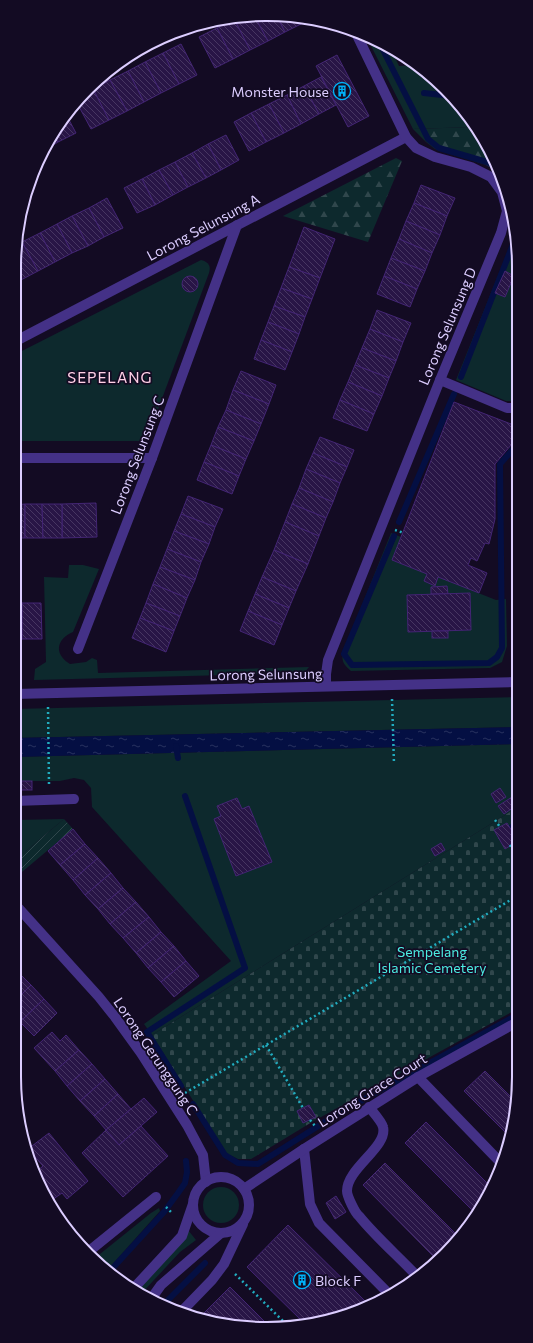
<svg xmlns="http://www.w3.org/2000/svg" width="533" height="1343" font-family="Commissioner,sans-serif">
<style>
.grass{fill:#0d292d;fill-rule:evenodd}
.forest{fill:url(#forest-firs)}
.cemetery{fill:url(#cemetery-stones)}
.garden{fill:url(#garden-furrows)}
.water{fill:url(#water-ripples)}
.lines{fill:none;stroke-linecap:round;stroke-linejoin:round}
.stream{stroke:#040f43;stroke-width:6}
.building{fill:url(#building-back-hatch);stroke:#432574}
.path{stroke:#21acbf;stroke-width:2.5;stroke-dasharray:2 3;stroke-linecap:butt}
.lane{stroke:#443187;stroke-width:10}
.street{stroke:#443187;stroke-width:10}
.labels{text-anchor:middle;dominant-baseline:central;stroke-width:3.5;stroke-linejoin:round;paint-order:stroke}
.poi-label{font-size:14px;fill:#dccdff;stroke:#130b23;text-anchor:end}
.street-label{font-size:14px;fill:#dccdff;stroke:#130b23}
.park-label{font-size:14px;fill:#4cece1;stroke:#130b23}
.neighbourhood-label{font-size:15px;letter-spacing:1px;fill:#ffcfe5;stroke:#130b23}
.rim{fill:none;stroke:#dccdff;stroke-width:2}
</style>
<defs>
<pattern id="forest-firs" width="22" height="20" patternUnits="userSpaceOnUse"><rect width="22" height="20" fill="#0d292d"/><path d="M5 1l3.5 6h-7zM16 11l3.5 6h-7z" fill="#30474c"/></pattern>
<pattern id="cemetery-stones" width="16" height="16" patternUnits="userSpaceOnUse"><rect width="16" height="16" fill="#0d292d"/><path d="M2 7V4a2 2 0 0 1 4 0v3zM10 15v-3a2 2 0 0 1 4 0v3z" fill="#30474c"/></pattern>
<pattern id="garden-furrows" width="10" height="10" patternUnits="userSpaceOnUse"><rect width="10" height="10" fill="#0d292d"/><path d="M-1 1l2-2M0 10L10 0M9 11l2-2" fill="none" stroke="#30474c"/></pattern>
<pattern id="water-ripples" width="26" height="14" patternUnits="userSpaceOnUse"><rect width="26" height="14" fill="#040f43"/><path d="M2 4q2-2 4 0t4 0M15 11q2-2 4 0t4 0" fill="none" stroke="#28315f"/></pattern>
<pattern id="building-back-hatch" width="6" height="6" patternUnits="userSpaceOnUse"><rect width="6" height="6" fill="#281546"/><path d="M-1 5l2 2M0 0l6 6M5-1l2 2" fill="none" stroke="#473662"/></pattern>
</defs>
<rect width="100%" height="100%" fill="#130b23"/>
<g class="grass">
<polygon points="366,36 391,49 399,66 417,65 456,100 474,127 413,129"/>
<path d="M509,248l8,4v149h-11l-50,-21zM505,272l9,4 -9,21 -9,-4z"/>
<path d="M201,260c8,2 10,6 8,13l-61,163 -4,4 -4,1h-126v-86z"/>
<path d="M391,533l10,4 -9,23 35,14 -3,7 11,4 3,-8 58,23 10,-1 1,47 -5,16 -12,6 -139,3c-7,-6 -10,-10 -8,-19zM447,586l1,8 22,-1 1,37 -23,1v7h-16v-7l-24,1 -1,-37 24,-1v-7z"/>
<path d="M69,565h14l16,4 -26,63c-10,4 -19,14 -11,25 2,3 5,5 8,7l16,-2 6,-4 5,2 1,13 211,-6 -5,6 -270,7 1,-11 11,-7 -2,-85 24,1z"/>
<polygon points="518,697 518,727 14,738 14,709"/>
<polygon points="518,744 518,807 152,1035 144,1024 231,961 92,807 91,788 84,780 74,778 60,781 14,781 14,757"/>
<polygon points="64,819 14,861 14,820"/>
<circle cx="221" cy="1205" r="18"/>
<polygon points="159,1208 160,1211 110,1267 108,1269 95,1258 151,1213"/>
<polygon points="188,1230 196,1240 180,1252 140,1295 133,1289"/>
</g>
<g class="forest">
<polygon points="474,127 493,155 498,172 486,165 435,149 426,142 413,129"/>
<polygon points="396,158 402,161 368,242 283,216"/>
</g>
<polygon class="cemetery" points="518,807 519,1008 312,1122 251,1159 238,1159 226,1153 152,1035"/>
<polygon class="garden" points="64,819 73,829 16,877 14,875 14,861"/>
<polygon class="water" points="518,727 518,744 14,757 14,738"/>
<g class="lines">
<g class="stream">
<polyline points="380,44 428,139 439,148 487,162 497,168"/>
<polyline points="424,93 451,96"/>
<polyline points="461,377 517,234"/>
<polyline points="399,522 454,394"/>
<polyline points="394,536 344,654 352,665 489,663 497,657 502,648 500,464 517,445"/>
<polyline points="176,746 178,758"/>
<polyline points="512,827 518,823"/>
<polyline points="181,1086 147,1032 245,968 185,796"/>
<polyline points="193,1104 225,1155 238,1163 258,1164 339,1113 519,1014"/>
<polyline points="110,1271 164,1212 178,1193 185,1183 187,1172 186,1161"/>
<polyline points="165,1303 205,1263"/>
</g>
</g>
<g class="building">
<polygon points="250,15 254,15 268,41 250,50 234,19"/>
<polygon points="254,15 278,18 285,32 268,41"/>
<polygon points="278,18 302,21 303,23 285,32"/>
<polygon points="234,19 250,50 233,59 217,28"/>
<polygon points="217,28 233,59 215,68 199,37"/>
<polygon points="181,44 197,75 179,84 163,53"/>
<polygon points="163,53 179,84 161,93 145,62"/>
<polygon points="337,55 369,116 348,127 316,66"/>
<polygon points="145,62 161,93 144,102 128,71"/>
<polygon points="128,71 144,102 127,111 110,80"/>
<polygon points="321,77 336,105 319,114 304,86"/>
<polygon points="110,80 127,111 109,120 93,89"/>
<polygon points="304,86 319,114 301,124 287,95"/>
<polygon points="93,89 109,120 91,129 76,101"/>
<polygon points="287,95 301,124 284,133 269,104"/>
<polygon points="269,104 284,133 266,142 251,113"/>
<polygon points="251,113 266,142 249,151 234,122"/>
<polygon points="67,116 76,133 58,142 55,137"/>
<polygon points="226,135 239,160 221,170 208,144"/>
<polygon points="55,137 58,142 50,147"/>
<polygon points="208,144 221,170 206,178 192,153"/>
<polygon points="192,153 206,178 188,187 175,162"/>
<polygon points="175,162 188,187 173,195 159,170"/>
<polygon points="159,170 173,195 155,205 142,179"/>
<polygon points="142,179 155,205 137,213 124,188"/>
<polygon points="421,185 455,198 447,216 414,203"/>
<polygon points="107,198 123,228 104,237 89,208"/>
<polygon points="414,203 447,216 440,235 406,221"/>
<polygon points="89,208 104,237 88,246 72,216"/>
<polygon points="72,216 88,246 72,253 57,224"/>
<polygon points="406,221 440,235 432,253 399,239"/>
<polygon points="57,224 72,253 55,262 40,233"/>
<polygon points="304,227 335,239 320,278 289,267"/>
<polygon points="40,233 55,262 38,271 22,242"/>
<polygon points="399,239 432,253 425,271 391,258"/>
<polygon points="22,242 38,271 19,281 14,270 14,266 18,244"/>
<polygon points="391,258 425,271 417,289 384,276"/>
<polygon points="289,267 320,278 312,299 281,288"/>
<polygon points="505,271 514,276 505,297 495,293"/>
<polygon points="384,276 417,289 410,307 377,294"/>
<circle cx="190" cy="284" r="8"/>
<polygon points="281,288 312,299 305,317 274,306"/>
<polygon points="274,306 305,317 299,334 268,322"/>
<polygon points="377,310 411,323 403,342 370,329"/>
<polygon points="268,322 299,334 292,352 261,340"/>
<polygon points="370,329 403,342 396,361 362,348"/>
<polygon points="261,340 292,352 285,370 254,359"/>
<polygon points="362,348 396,361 389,378 355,365"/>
<polygon points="355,365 389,378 382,396 348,382"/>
<polygon points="241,371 276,385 269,404 233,390"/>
<polygon points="348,382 382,396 374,414 340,400"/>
<polygon points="233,390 269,404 261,424 226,410"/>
<polygon points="340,400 374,414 367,431 333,418"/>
<polygon points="454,402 511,424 517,411 517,438 495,464 495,519 489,544 485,543 477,561 471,558 468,565 487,573 479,593 438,577 435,586 424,581 427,574 392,560"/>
<polygon points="226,410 261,424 254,441 218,427"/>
<polygon points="218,427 254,441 246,459 211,445"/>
<polygon points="320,437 354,450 347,467 313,453"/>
<polygon points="211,445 246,459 239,476 204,462"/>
<polygon points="313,453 347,467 340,483 306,469"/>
<polygon points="204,462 239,476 232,494 197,480"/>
<polygon points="306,469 340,483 333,502 299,488"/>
<polygon points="299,488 333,502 326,518 292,504"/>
<polygon points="188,496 223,509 215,527 181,514"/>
<polygon points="96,503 97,537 62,538 62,504"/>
<polygon points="25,504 25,538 14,538 14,505"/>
<polygon points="25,504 42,504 43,538 25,538"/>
<polygon points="42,504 62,504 62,538 43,538"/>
<polygon points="292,504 326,518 319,536 285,522"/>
<polygon points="181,514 215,527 209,544 174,531"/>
<polygon points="285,522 319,536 308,564 274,550"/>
<polygon points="174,531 209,544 201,562 167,549"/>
<polygon points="167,549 201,562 195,580 160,567"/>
<polygon points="274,550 308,564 296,591 262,577"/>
<polygon points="160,567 195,580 187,598 153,584"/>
<polygon points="262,577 296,591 289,608 255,594"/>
<polygon points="153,584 187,598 180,616 146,603"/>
<polygon points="447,586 448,594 431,594 431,587"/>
<polygon points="470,593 471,630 408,632 407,595"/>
<polygon points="255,594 289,608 282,625 248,611"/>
<rect x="14" y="603" width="8" height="36"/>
<polygon points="22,603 41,603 42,639 22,639"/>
<polygon points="146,603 180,616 174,631 140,618"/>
<polygon points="248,611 282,625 274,645 240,631"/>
<polygon points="140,618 174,631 166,652 132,638"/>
<rect x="432" y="631" width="16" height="7"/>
<rect x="14" y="781" width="18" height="9"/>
<polygon points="500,788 506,797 496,803 491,794"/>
<polygon points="512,797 517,805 504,814 498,806"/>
<polygon points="237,798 242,809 249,806 272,862 236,876 214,819 221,816 217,806"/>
<polygon points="507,823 518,841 505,849 494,830"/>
<polygon points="73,829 85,844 60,865 48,851"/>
<polygon points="441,843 445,850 435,856 431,849"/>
<polygon points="85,844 98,858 73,880 60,865"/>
<polygon points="98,858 111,873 85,895 73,880"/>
<polygon points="111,873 123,888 98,909 85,895"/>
<polygon points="123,888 136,902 110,924 98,909"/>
<polygon points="136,902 149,917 123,938 110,924"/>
<polygon points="149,917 161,932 136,953 123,938"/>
<polygon points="161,932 174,946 148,968 136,953"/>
<polygon points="174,946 186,961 161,982 148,968"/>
<polygon points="186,961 199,976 174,997 161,982"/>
<polygon points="18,972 31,985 14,1002 14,975"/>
<polygon points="31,985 44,999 20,1022 14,1016 14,1002"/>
<polygon points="44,999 57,1013 34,1036 20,1022"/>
<polygon points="52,1032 60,1041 66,1035 79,1050 55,1071 34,1048"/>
<polygon points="79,1050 92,1064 67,1086 55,1071"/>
<polygon points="92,1064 105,1079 80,1101 67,1086"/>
<polygon points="485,1071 515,1101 509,1136 464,1091"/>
<polygon points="105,1079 118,1094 94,1116 80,1101"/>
<polygon points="118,1094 131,1109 106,1130 94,1116"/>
<polygon points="144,1098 157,1112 119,1145 106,1130"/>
<polygon points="309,1105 316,1117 303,1123 297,1111"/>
<polygon points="426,1122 490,1186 476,1214 405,1143"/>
<polygon points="141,1126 168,1156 123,1197 82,1153 106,1130 119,1145"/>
<polygon points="49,1133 88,1181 67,1199 62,1193 52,1200 36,1172 43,1166 28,1149"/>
<polygon points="385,1163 459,1237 435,1258 363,1185"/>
<polygon points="336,1196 346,1212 335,1219 326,1203"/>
<polygon points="288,1225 367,1303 369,1304 316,1324 305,1324 247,1267"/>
<polygon points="230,1287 269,1326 233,1327 201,1316"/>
</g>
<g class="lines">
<g class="path">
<polyline points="395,530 404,533"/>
<polyline points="392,699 394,764"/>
<polyline points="48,707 49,785"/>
<polyline points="495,820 500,827"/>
<polyline points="510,845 518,858"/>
<polyline points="266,1045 303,1108"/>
<polyline points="185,1093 519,895"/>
<polyline points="310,1120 315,1126"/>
<polyline points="166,1207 172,1213"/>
<polyline points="235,1274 287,1325"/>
</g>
<g class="lane">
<polyline points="403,55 404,56 406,56"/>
<polyline points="440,380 507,408 517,408"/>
</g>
<g class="street">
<polyline points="14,342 406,137"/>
<polyline points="14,458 152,458"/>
<polyline points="517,474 516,478 518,540"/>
<polyline points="78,649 152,458 237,225"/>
<polyline points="326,686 326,674 328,660 440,380 501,233 507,211 502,192 491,177 471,167 435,157 416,148 406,137 355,31"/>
<polyline points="14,694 518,682"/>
<polyline points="14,801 74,799"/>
<polyline points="14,903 99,997 115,1017 141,1053 187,1125 203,1155 206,1182"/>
<polyline points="418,1077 502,1164"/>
<path d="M369,1107c4,5 13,15 14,20 5,20 -36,41 -36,64 0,5 8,22 12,25 17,21 38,39 57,59"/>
<polyline points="304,1149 310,1204 319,1223 391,1296"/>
<circle cx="221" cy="1205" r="28"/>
<polyline points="244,1189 304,1149 418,1077 519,1021"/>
<polyline points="88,1252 156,1197"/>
<polyline points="133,1289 182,1236 193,1204"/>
<polyline points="151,1299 161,1285 221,1233"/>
<polyline points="183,1310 212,1280 224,1264 243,1224"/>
</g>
</g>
<defs>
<g id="building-ring" transform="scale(0.9)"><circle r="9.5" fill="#130b23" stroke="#00b2f8" stroke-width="1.5"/><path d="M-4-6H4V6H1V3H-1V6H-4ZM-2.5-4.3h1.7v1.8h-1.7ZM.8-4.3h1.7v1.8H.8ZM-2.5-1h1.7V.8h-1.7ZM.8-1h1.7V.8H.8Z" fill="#00b2f8"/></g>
</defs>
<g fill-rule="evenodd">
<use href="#building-ring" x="342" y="91"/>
<use href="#building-ring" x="302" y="1280"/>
</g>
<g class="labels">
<g class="poi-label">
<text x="329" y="91">Monster House</text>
<text x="315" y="1280" text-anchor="start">Block F</text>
</g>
<g class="street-label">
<text transform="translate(203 227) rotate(-28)">Lorong Selunsung A</text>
<text transform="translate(447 326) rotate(-67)">Lorong Selunsung D</text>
<text transform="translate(137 455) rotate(-69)">Lorong Selunsung C</text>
<text transform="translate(266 674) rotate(-1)">Lorong Selunsung</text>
<text transform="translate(156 1056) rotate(56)">Lorong Gerunggung C</text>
<text transform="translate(372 1090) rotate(-32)">Lorong Grace Court</text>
</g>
<g class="park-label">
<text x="432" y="951">Sempelang<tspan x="432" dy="16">Islamic Cemetery</tspan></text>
</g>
<g class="neighbourhood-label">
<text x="110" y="377">SEPELANG</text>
</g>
</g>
<path d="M0 0H533V1343H0ZM266 21H267A245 245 0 0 1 512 266V1077A245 245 0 0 1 267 1322H266A245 245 0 0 1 21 1077V266A245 245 0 0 1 266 21Z" fill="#130b23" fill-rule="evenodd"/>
<path class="rim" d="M266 21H267A245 245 0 0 1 512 266V1077A245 245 0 0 1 267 1322H266A245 245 0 0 1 21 1077V266A245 245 0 0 1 266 21Z"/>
</svg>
